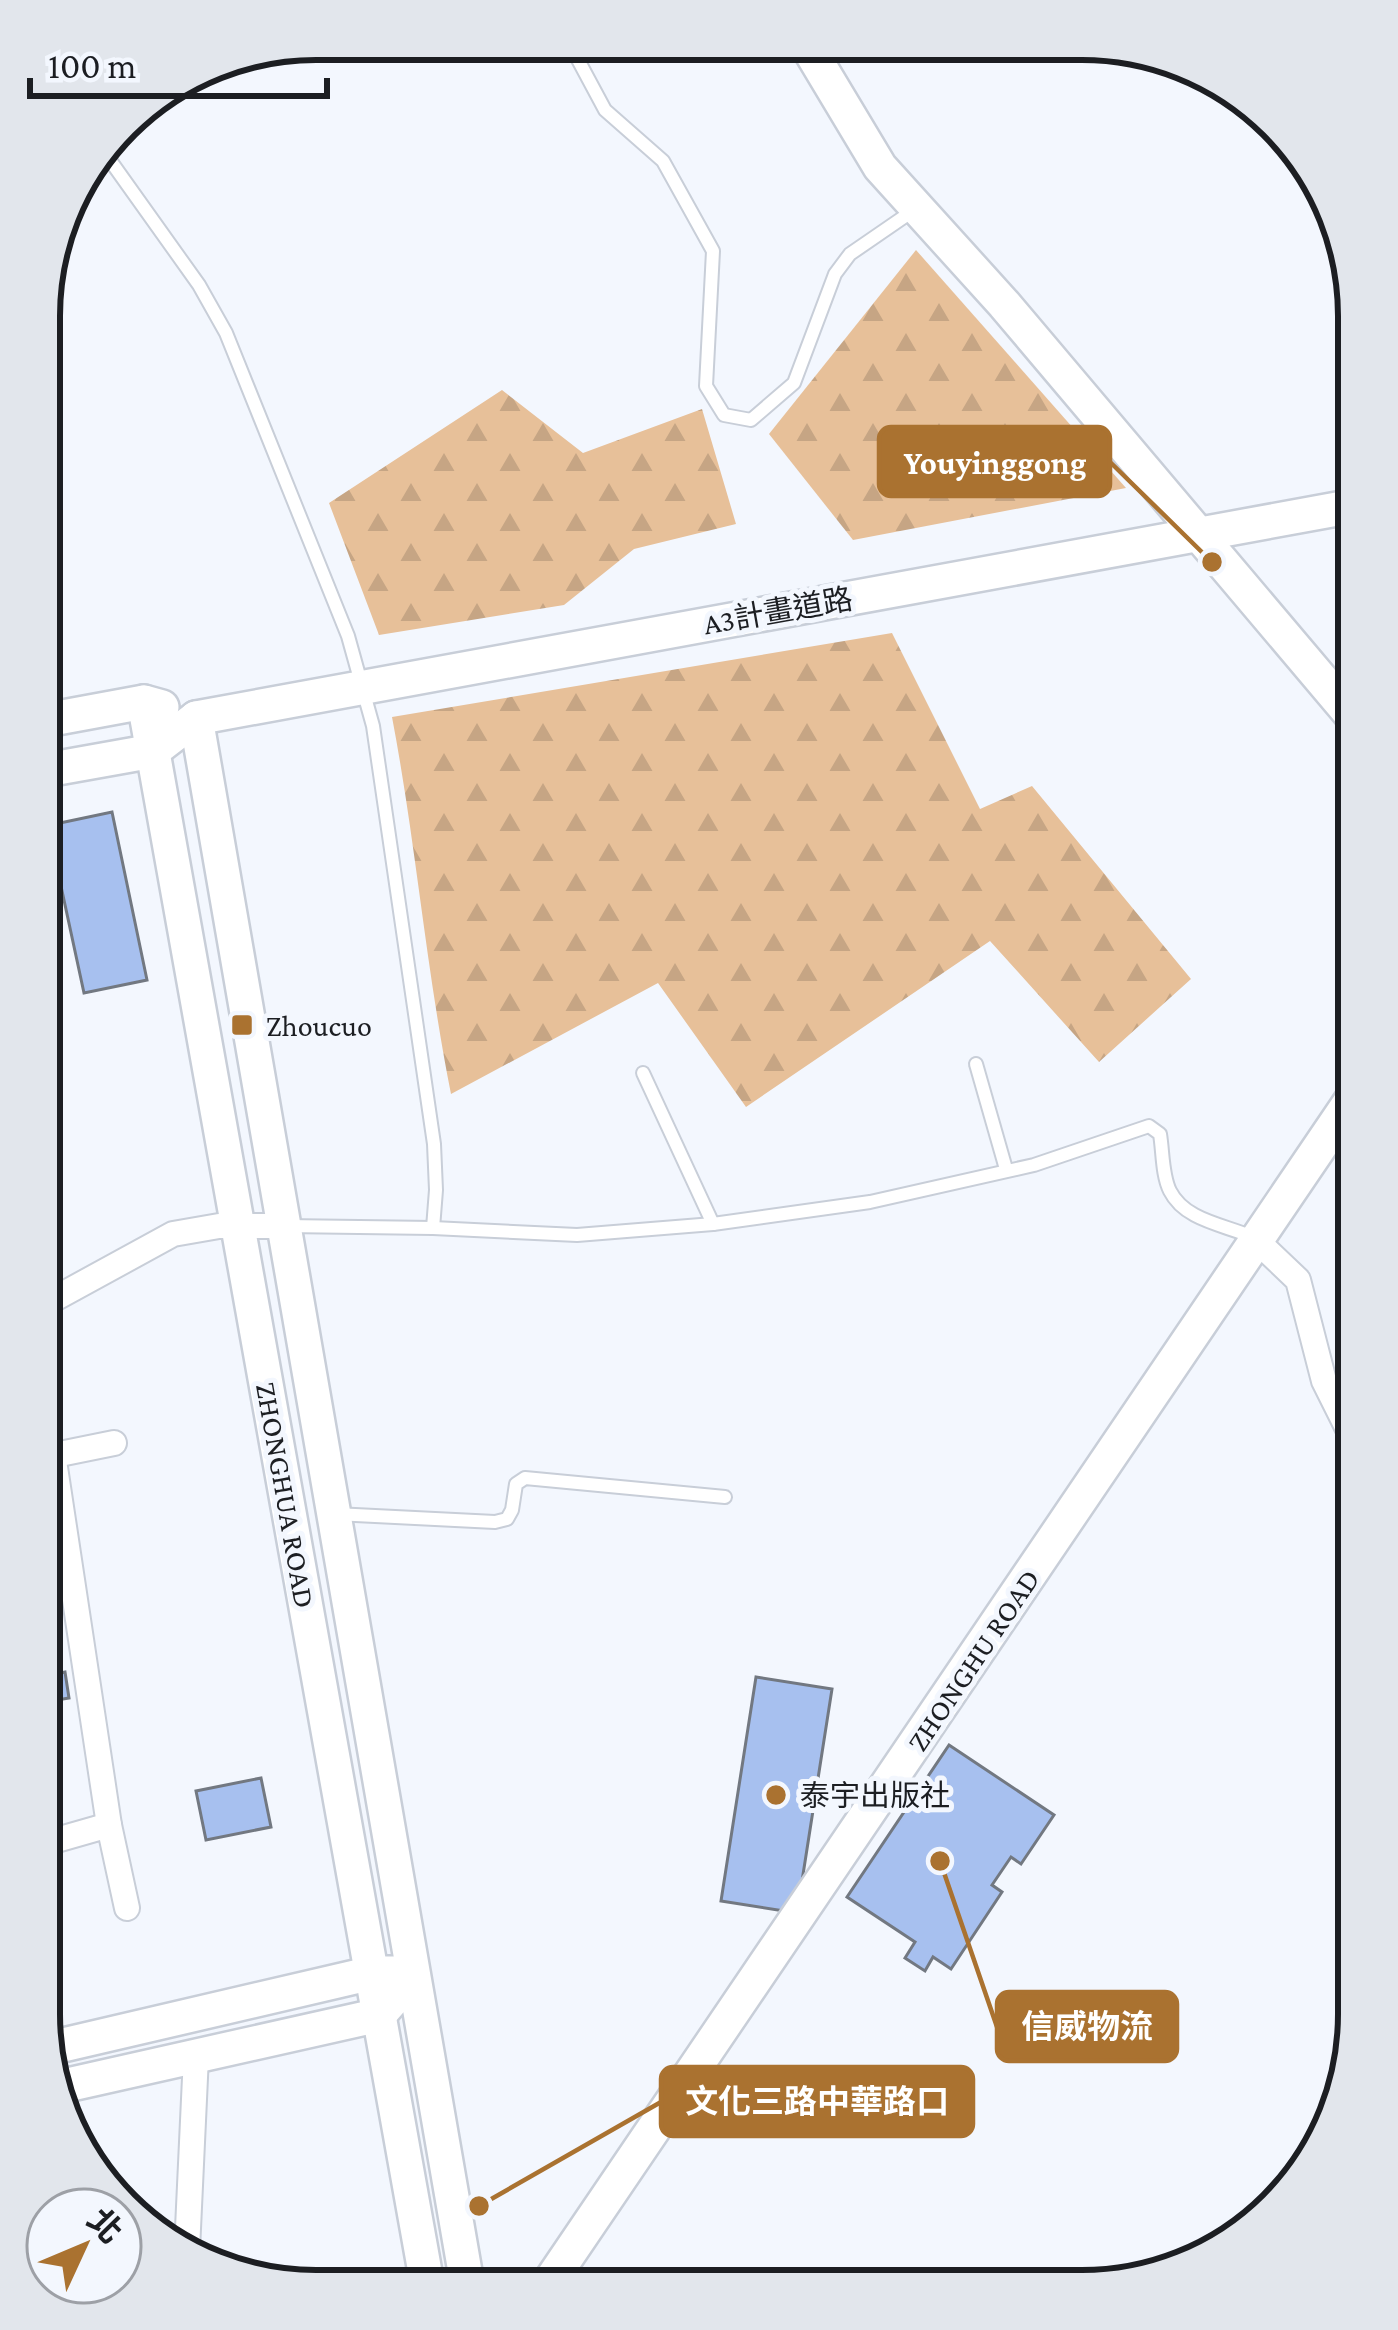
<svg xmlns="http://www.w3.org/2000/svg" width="1398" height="2330" font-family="'Crimson Pro','Noto Sans TC',serif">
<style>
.forest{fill:url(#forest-firs)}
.building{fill:#a7c0ef;stroke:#727881;stroke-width:3}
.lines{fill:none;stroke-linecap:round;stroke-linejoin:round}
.lane-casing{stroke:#c8ced8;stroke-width:16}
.street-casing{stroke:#c8ced8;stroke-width:28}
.secondary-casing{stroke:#c8ced8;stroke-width:38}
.lane{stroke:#fff;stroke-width:12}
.street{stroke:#fff;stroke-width:24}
.secondary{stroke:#fff;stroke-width:33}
.poi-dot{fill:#aa7230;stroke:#f3f7fe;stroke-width:4.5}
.labels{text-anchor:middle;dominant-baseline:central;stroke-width:10;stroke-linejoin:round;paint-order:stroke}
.street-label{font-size:30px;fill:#1c1e22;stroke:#f3f7fe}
.poi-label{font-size:30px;fill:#1c1e22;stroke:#f3f7fe;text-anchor:start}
.rim{fill:none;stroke:#1c1e22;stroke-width:6}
.leader{fill:none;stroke:#aa7230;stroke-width:4.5}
.callout-dot{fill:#aa7230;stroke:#f3f7fe;stroke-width:4.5}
.callout{fill:#aa7230;stroke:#aa7230;stroke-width:4.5}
.callout-label{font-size:33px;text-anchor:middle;font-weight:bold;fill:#fff}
</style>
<defs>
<pattern id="forest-firs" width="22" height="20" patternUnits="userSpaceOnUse" patternTransform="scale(3)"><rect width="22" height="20" fill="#e7c099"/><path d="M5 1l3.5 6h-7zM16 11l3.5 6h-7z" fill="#c6a584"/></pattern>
</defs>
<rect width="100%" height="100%" fill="#f3f7fe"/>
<g class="forest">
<polygon points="916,250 1126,488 853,540 769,434"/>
<polygon points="502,390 583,453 702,409 736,524 634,549 564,605 379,635 329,503"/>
<path d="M892,633l88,176 52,-23 159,193 -92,83 -109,-121 -244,166 -88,-124 -207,111c-25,-125 -35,-251 -59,-377z"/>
</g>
<g class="building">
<polygon points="112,812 147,980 84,993 56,863 41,866 41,827"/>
<polygon points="65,1672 69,1698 39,1703 39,1677"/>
<polygon points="756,1677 832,1689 797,1913 721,1901"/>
<polygon points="949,1745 1054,1815 1021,1864 1011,1857 992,1885 1002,1892 951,1969 933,1957 925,1971 905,1958 915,1942 847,1897"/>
<polygon points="261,1778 271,1827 206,1840 196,1791"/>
</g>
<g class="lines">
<g class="lane-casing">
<g id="lane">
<polyline points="568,41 605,110 663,161 713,251 706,386 724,415 751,420 794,383 835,274 850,254 914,210"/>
<polyline points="102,149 199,285 226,333 348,636 373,726 434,1144 436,1190 433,1228 285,1226"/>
<polyline points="976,1064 1006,1169"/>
<polyline points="643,1073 713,1224"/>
<path d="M433,1228l144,7 136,-11 157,-22 164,-37 115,-39 11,8c3,18 2,41 10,57 15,30 56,34 82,46"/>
<polyline points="335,1514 495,1522 507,1519 512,1510 516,1484 525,1478 725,1497"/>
</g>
</g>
<g class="street-casing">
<g id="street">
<polyline points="1257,1241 1298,1280 1324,1381 1359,1451"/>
<polyline points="40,1301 56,1298 173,1234 219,1226 284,1226"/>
<polyline points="53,1454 109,1825 127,1908"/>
<polyline points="40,1458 114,1443"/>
<polyline points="39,1845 109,1825"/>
<polyline points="187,2250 196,2056"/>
</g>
</g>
<g class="secondary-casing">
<g id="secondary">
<polyline points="805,42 880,167 1004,304 1359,724"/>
<polyline points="144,702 428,2289"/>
<polyline points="196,718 468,2289"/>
<polyline points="41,721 144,702 162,707"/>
<polyline points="41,771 153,751 196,718 1359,505"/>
<polyline points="46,2049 372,1973 394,1973"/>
<polyline points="54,2088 379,2015 394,1998"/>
<polyline points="545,2289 1359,1089"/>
</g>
</g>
<use href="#lane" class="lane"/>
<use href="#street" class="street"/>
<use href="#secondary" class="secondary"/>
</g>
<g class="poi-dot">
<rect x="230" y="1013" width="24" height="24" rx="6"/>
<circle cx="776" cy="1795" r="12"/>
</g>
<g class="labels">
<g class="street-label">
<text transform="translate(778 611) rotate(-10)">A3計畫道路</text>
<text transform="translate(286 1495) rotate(80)">ZHONGHUA ROAD</text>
<text transform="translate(973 1660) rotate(-56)">ZHONGHU ROAD</text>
</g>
<g class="poi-label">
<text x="266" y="1025">Zhoucuo</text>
<text x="800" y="1795">泰宇出版社</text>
</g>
</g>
<path d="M0 0H1398V2330H0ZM316 60H1082A256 256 0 0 1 1338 316V2014A256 256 0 0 1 1082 2270H316A256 256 0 0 1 60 2014V316A256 256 0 0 1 316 60Z" fill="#e2e6ec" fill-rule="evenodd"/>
<path class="rim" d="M316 60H1082A256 256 0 0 1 1338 316V2014A256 256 0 0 1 1082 2270H316A256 256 0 0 1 60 2014V316A256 256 0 0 1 316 60Z"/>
<path class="leader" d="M1212 562L1110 462M940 1861L997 2027M479 2206L661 2102"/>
<g class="callout-dot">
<circle cx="1212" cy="562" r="12"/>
<circle cx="940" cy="1861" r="12"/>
<circle cx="479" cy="2206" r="12"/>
</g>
<g class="callout">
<rect x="879" y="427" width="231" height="69" rx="12"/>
<rect x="997" y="1992" width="180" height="69" rx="12"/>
<rect x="661" y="2067" width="312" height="69" rx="12"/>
</g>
<g class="callout-label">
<text x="995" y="474">Youyinggong</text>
<text x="1087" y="2038">信威物流</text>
<text x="817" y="2113">文化三路中華路口</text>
</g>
<g transform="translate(84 2246) rotate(46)"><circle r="57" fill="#f3f7fe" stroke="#9da0a6" stroke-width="3"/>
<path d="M0-9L21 45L0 30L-21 45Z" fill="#aa7230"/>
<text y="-18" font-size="33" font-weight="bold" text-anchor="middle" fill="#1c1e22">北</text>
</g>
<path d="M30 78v18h297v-18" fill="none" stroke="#1c1e22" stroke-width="6"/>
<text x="48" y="78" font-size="36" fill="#1c1e22" stroke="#f3f7fe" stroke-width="9" paint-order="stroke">100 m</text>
</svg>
